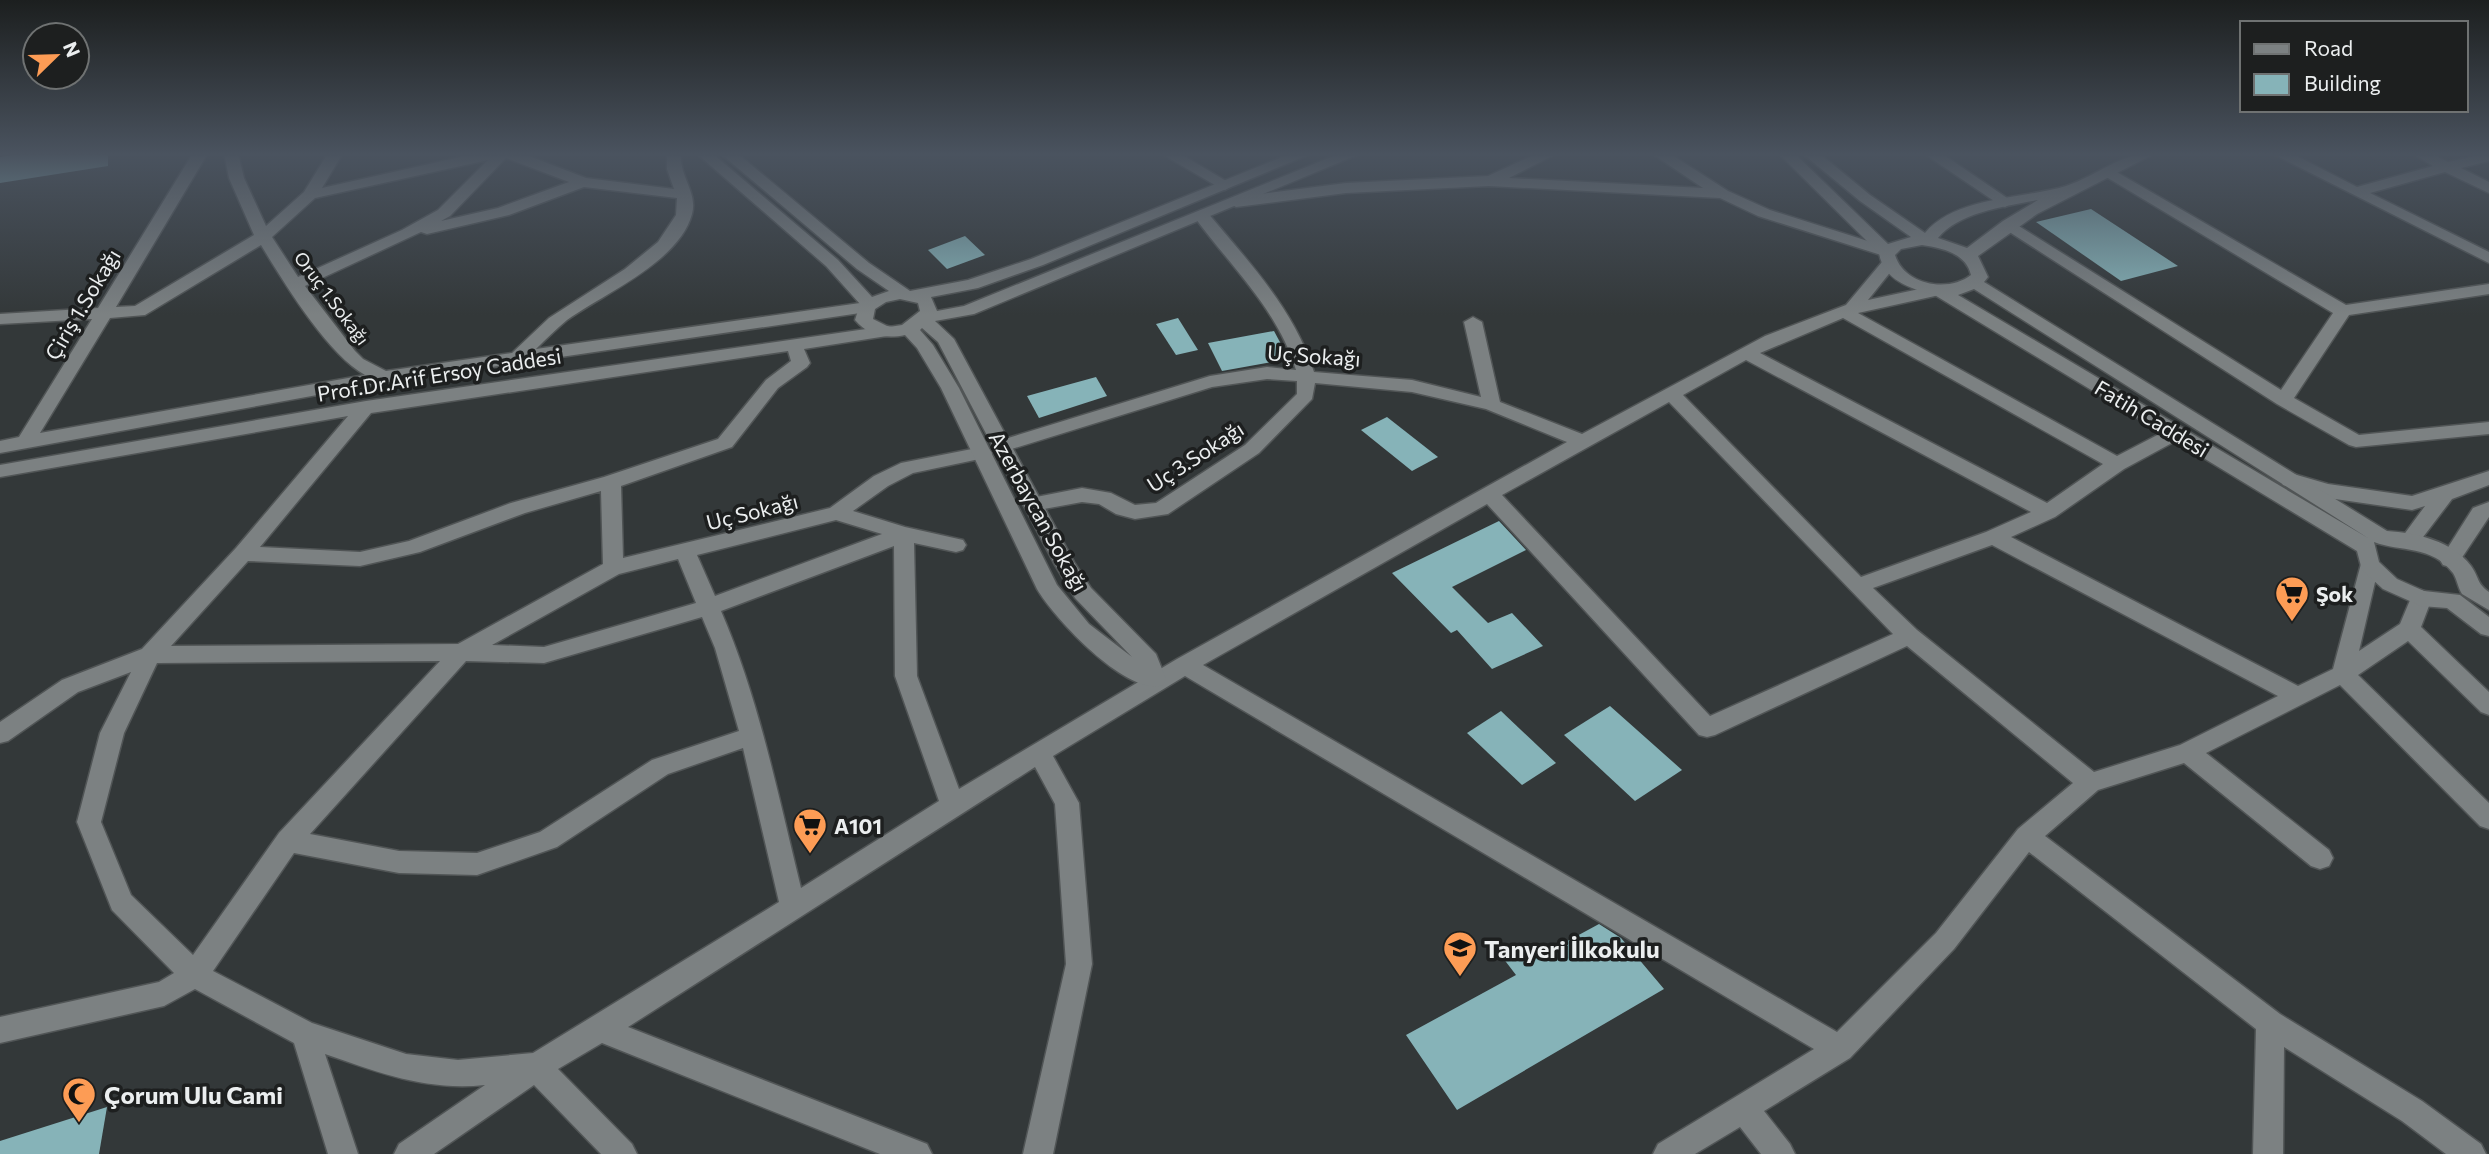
<svg xmlns="http://www.w3.org/2000/svg" width="2489" height="1154" font-family="Commissioner,sans-serif">
<style>
.building{fill:#86b3b8}
.lines{fill:none;stroke-linecap:round;stroke-linejoin:round}
.street-casing{stroke:#515556;stroke-width:3}
.secondary-casing{stroke:#515556;stroke-width:3}
.street{fill:#7c8182;fill-rule:evenodd}
.secondary{fill:#7c8182;fill-rule:evenodd}
.labels{text-anchor:middle;dominant-baseline:central;stroke-width:7;stroke-linejoin:round;paint-order:stroke}
.far-street-label{font-size:18px;fill:#ebeeef;stroke:#1d1f1f}
.street-label{font-size:21px;fill:#ebeeef;stroke:#1d1f1f}
.poi-label{font-size:21px;font-weight:bold;fill:#ebeeef;stroke:#1d1f1f;text-anchor:start}
.near-poi-label{font-size:24px;font-weight:bold;fill:#ebeeef;stroke:#1d1f1f;text-anchor:start}
</style>
<rect width="100%" height="100%" fill="#333839"/>
<g class="building">
<polygon points="22,153 108,153 108,166 0,183 0,157"/>
<polygon points="2091,209 2178,266 2121,281 2036,222"/>
<polygon points="965,236 985,255 947,269 928,250"/>
<polygon points="1178,318 1198,350 1176,355 1156,324"/>
<polygon points="1274,331 1289,359 1222,371 1208,343"/>
<polygon points="1096,377 1107,396 1039,418 1027,396"/>
<polygon points="1387,417 1438,457 1412,471 1361,430"/>
<polygon points="1499,521 1526,550 1452,587 1488,623 1512,613 1543,646 1492,669 1457,630 1451,633 1392,573"/>
<polygon points="1610,706 1682,770 1635,801 1564,735"/>
<polygon points="1501,711 1556,763 1522,785 1467,733"/>
<polygon points="1599,924 1621,938 1664,989 1457,1110 1406,1035 1516,975 1503,958 1528,944 1538,957"/>
<polygon points="107,1107 99,1154 0,1154 0,1141"/>
</g>
<g class="lines">
<g class="street-casing">
<g id="street">
<path d="M193,153h15l-92,154 19,-1 119,-71 -25,-57 -5,-25h14l6,25 22,48 38,-34 24,-39h15l-21,35 156,-35h43l65,25 88,11 -7,-20v-16h14c-2,24 17,39 11,61 -13,48 -87,79 -125,106 -11,9 -21,19 -31,29l331,-47 9,5 -9,5 -484,71 -383,70v-12l19,-4 73,-118 -92,5v-10l98,-6zM506,158l63,24 -71,26 -57,13 9,-5zM488,160l-50,50 -36,20 -104,47 -26,-40 43,-39zM584,187l93,11 -1,17 -18,27 -33,27 -76,49 -37,35 -126,18 -23,-12 -8,-8 -50,-65 116,-54 6,2 82,-19zM261,245c22,36 66,109 104,130l-325,58 70,-115 35,-3z"/>
<polygon points="1160,153 1179,153 1233,185 1225,190 1220,188"/>
<polygon points="1538,153 1558,153 1509,178 1703,188 1651,153 1669,153 1728,191 1770,210 1893,249 1895,252 1887,257 1881,255 1758,216 1720,198 1489,186 1346,193 1236,207 1228,202 1236,197 1346,183 1488,176"/>
<polygon points="1923,153 1941,153 2013,202 2005,207 2000,205"/>
<polygon points="2271,153 2291,153 2357,187 2433,166 2411,153 2431,153 2448,162 2489,153 2489,161 2461,168 2489,182 2489,193 2445,172 2370,193 2489,252 2489,263"/>
<polygon points="2108,167 2346,305 2489,284 2489,294 2349,315 2294,398 2359,435 2489,422 2489,434 2356,447 2349,445 2277,404 2000,226 2002,223 2014,223 2281,390 2333,313 2103,175 2100,172"/>
<path d="M1201,210l6,2c41,49 87,97 107,160l98,8 69,17 -17,-75 9,-5 9,5 18,80 82,32 183,-98 81,-31 36,-43h12l2,3 -28,35 70,-15 8,5 -2,4 -86,19 259,143 52,-27h14l2,4 -2,4 -59,32 -69,48 -44,20 287,149 35,-17 29,-109 7,-2 7,2 3,5 -20,86 41,-27 13,-31 8,-3 8,3 3,5 -11,29 68,65v23l-8,-3 -73,-71 -50,34 131,128v26l-9,-3 -140,-141 -134,68 123,97 4,8 -4,8 -9,3 -9,-3 -127,-103 -86,27 -53,46 235,178 142,87 59,43 5,10h-40l-44,-33 -118,-74 -1,107h-30l3,-125 -227,-177 -75,97 -104,109 -86,53 26,33 5,10h-34l-21,-27 -45,27h-42l5,-10 156,-95 -629,-373 -132,80 26,47 13,161 -39,190h-30l43,-190 -11,-160 -20,-37 -407,260 299,117 5,10h-52l-278,-111 -44,26 74,75 5,10h-36l-67,-69 -100,69h-40l5,-10 86,-59c-59,6 -105,-12 -160,-31l33,100h-30l-34,-111 -99,-54 -31,17 -164,37v-26l159,-35 15,-9 -62,-63 -35,-88 23,-89 31,-61 -53,20 -70,49 -8,2v-21l62,-42 80,-31 94,-101 112,-132 -348,61v-12l366,-64 521,-75 6,1 3,4 -3,4 -6,1 -83,13 6,14 -3,4 -29,21 -46,59 -111,39 2,72 207,-50 44,-32 27,-13 81,-16 7,2 3,4 -3,4 -76,16 -25,13 -35,25 52,16 58,13 3,5 -3,5 -7,2 -42,-9 3,133 42,113 218,-130 390,-217 -81,-33 -74,-17 -97,-9 -3,16 -53,54 -91,61 -33,5 -19,-5 -17,-10 -17,-2 -49,9 -7,-2 -3,-5 3,-5 56,-11 29,5 24,12 21,-2 89,-58 52,-51v-13l-30,-2 -55,8 -210,65 -7,-2 -3,-4 3,-4 215,-66 57,-9 29,3c-19,-62 -66,-104 -103,-155zM1843,318l260,146 -56,39 -287,-150zM788,351l3,10 -25,19 -48,59 -114,38 -93,26 -102,38 -49,11 -100,-5 111,-134zM1746,360l285,152 -45,20 -125,45 -178,-182zM1669,402l224,232 -183,82 -208,-221zM601,491l2,73 -145,80 -287,2 77,-85 112,5 60,-14 105,-39zM1487,504l212,231 8,2 8,-2 192,-89 166,137 -55,46 -82,104 -99,99 -634,-367zM836,520l46,14 -167,62 -18,-41zM1992,545l286,151 -98,49 -86,27 -177,-142 -44,-42zM894,546l1,130 44,125 -138,87c-23,-93 -42,-189 -80,-277zM678,559l18,44 -152,44 -52,-2 127,-71zM702,617l13,31 24,83 -87,29 -112,72 -63,21 -78,-2 -89,-17 156,-173 78,2zM440,661l-161,172 -86,122 -62,-60 -30,-73 23,-89 33,-70zM743,748l36,154 -246,151 -75,7 -52,-6 -94,-31 -99,-52 81,-118 105,20 78,2 80,-28 111,-73z"/>
<polygon points="2489,471 2489,485 2452,499 2417,545 2403,545 2400,540 2425,506 2412,510 2328,498 2283,485 2280,480 2283,475 2290,473 2328,484 2412,496"/>
<polygon points="2489,502 2489,517 2457,565 2450,567 2443,565 2440,560 2473,508"/>
</g>
</g>
<g class="secondary-casing">
<g id="secondary">
<path d="M696,153h16l126,107 34,37 17,-6 -32,-22 -137,-116h17l132,110 41,28 58,-11 63,-21 261,-106h21l-270,112 -65,23 -47,9 6,14 27,-5 377,-153h21l-388,161 -39,7 19,18 120,223 17,26 65,66 10,25 -3,6c-36,12 -109,-67 -126,-96l-96,-201 -24,-40 -12,-13c-18,4 -37,1 -50,-15l5,-16 -34,-38zM900,299l18,4 2,8 -18,14 -13,2 -16,-8 2,-10 11,-7zM922,328l16,14 117,223 20,33 57,59 -43,-33 -32,-39 -98,-197 -26,-43 -13,-15z"/>
<path d="M1778,153h16l94,91 23,-7 -51,-36 -58,-48h17l51,42 55,38c31,-37 99,-34 141,-47 33,-11 53,-33 90,-33l-119,61 -59,42 10,21 -4,5 403,249c29,2 66,10 84,35 8,11 6,18 18,26v18l-27,-16c-4,-6 -5,-15 -9,-21 -21,-28 -53,-21 -79,-31l5,20 18,17 27,12 36,4 29,22v19l-8,-2 -34,-26 -26,-2 -38,-17 -21,-19 -5,-19 -424,-257c-24,-5 -50,-15 -54,-41zM2038,200l-35,21 -36,27 -29,-10c21,-26 69,-32 100,-38zM1922,245c20,3 44,8 49,30 -23,18 -67,10 -76,-20l6,-6zM1974,289l394,249 -410,-243z"/>
</g>
</g>
<use href="#street" class="street"/>
<use href="#secondary" class="secondary"/>
</g>
<linearGradient id="sky" x2="0" y2="1"><stop stop-color="#1c1f1f"/><stop offset="0.49" stop-color="#4a535f"/><stop offset="1" stop-color="#4a535f" stop-opacity="0"/></linearGradient>
<rect width="2489" height="315" fill="url(#sky)"/>
<defs>
<g id="supermarket-pin" transform="scale(1.75)"><path d="M0 17L-7.5 6A9.5 9.5 0 1 1 7.5 6Z" fill="#fd9c55" stroke="#1d1f1f"/><path d="M-6-5.5h2.5l.6 2H6L4.5 2H-2.5L-4.4-4H-6ZM-1.5 3.2a1.3 1.3 0 1 0 .1 0ZM3 3.2a1.3 1.3 0 1 0 .1 0Z" fill="#111"/></g>
<g id="school-pin" transform="scale(1.75)"><path d="M0 17L-7.5 6A9.5 9.5 0 1 1 7.5 6Z" fill="#fd9c55" stroke="#1d1f1f"/><path d="M0-5L7-2L0 1L-7-2ZM-4 1L0 2.5L4 1V4Q0 6-4 4Z" fill="#111"/></g>
<g id="mosque-pin" transform="scale(1.75)"><path d="M0 17L-7.5 6A9.5 9.5 0 1 1 7.5 6Z" fill="#fd9c55" stroke="#1d1f1f"/><path d="M3.5-4.9A6 6 0 1 0 3.5 4.9A5 5 0 1 1 3.5-4.9Z" fill="#111"/></g>
</defs>
<g fill-rule="evenodd">
<use href="#supermarket-pin" x="2292" y="593"/>
<use href="#supermarket-pin" x="810" y="825"/>
<use href="#school-pin" x="1460" y="948"/>
<use href="#mosque-pin" x="79" y="1094"/>
</g>
<g class="labels">
<g class="far-street-label">
<text transform="translate(332 298) rotate(53)">Oruç 1.Sokağı</text>
</g>
<g class="street-label">
<text transform="translate(82 304) rotate(-59)">Çiriş 1.Sokağı</text>
<text transform="translate(1314 355) rotate(4)">Uç Sokağı</text>
<text transform="translate(439 374) rotate(-9)">Prof.Dr.Arif Ersoy Caddesi</text>
<text transform="translate(2152 418) rotate(31)">Fatih Caddesi</text>
<text transform="translate(1195 456) rotate(-33)">Uç 3.Sokağı</text>
<text transform="translate(752 511) rotate(-14)">Uç Sokağı</text>
<text transform="translate(1039 511) rotate(61)">Azerbaycan Sokağı</text>
</g>
<g class="poi-label">
<text x="2316" y="593">Şok</text>
<text x="834" y="825">A101</text>
</g>
<g class="near-poi-label">
<text x="1484" y="948">Tanyeri İlkokulu</text>
<text x="104" y="1094">Çorum Ulu Cami</text>
</g>
</g>
<rect x="2240" y="21" width="228" height="91" fill="#1d1f1f" stroke="#6f7272" stroke-width="2"/>
<rect x="2254" y="44" width="35" height="10" fill="#7c8182" stroke="#6f7272" stroke-width="2"/>
<text x="2304" y="56" font-size="21" fill="#ebeeef">Road</text>
<rect x="2254" y="74" width="35" height="21" fill="#86b3b8" stroke="#6f7272" stroke-width="2"/>
<text x="2304" y="91" font-size="21" fill="#ebeeef">Building</text>
<g transform="translate(56 56) rotate(67)"><circle r="33" fill="#1d1f1f" stroke="#6f7272" stroke-width="2"/>
<path d="M0-5L12 26L0 18L-12 26Z" fill="#fd9c55"/>
<text y="-10" font-size="19" font-weight="bold" text-anchor="middle" fill="#ebeeef">N</text>
</g>
</svg>
